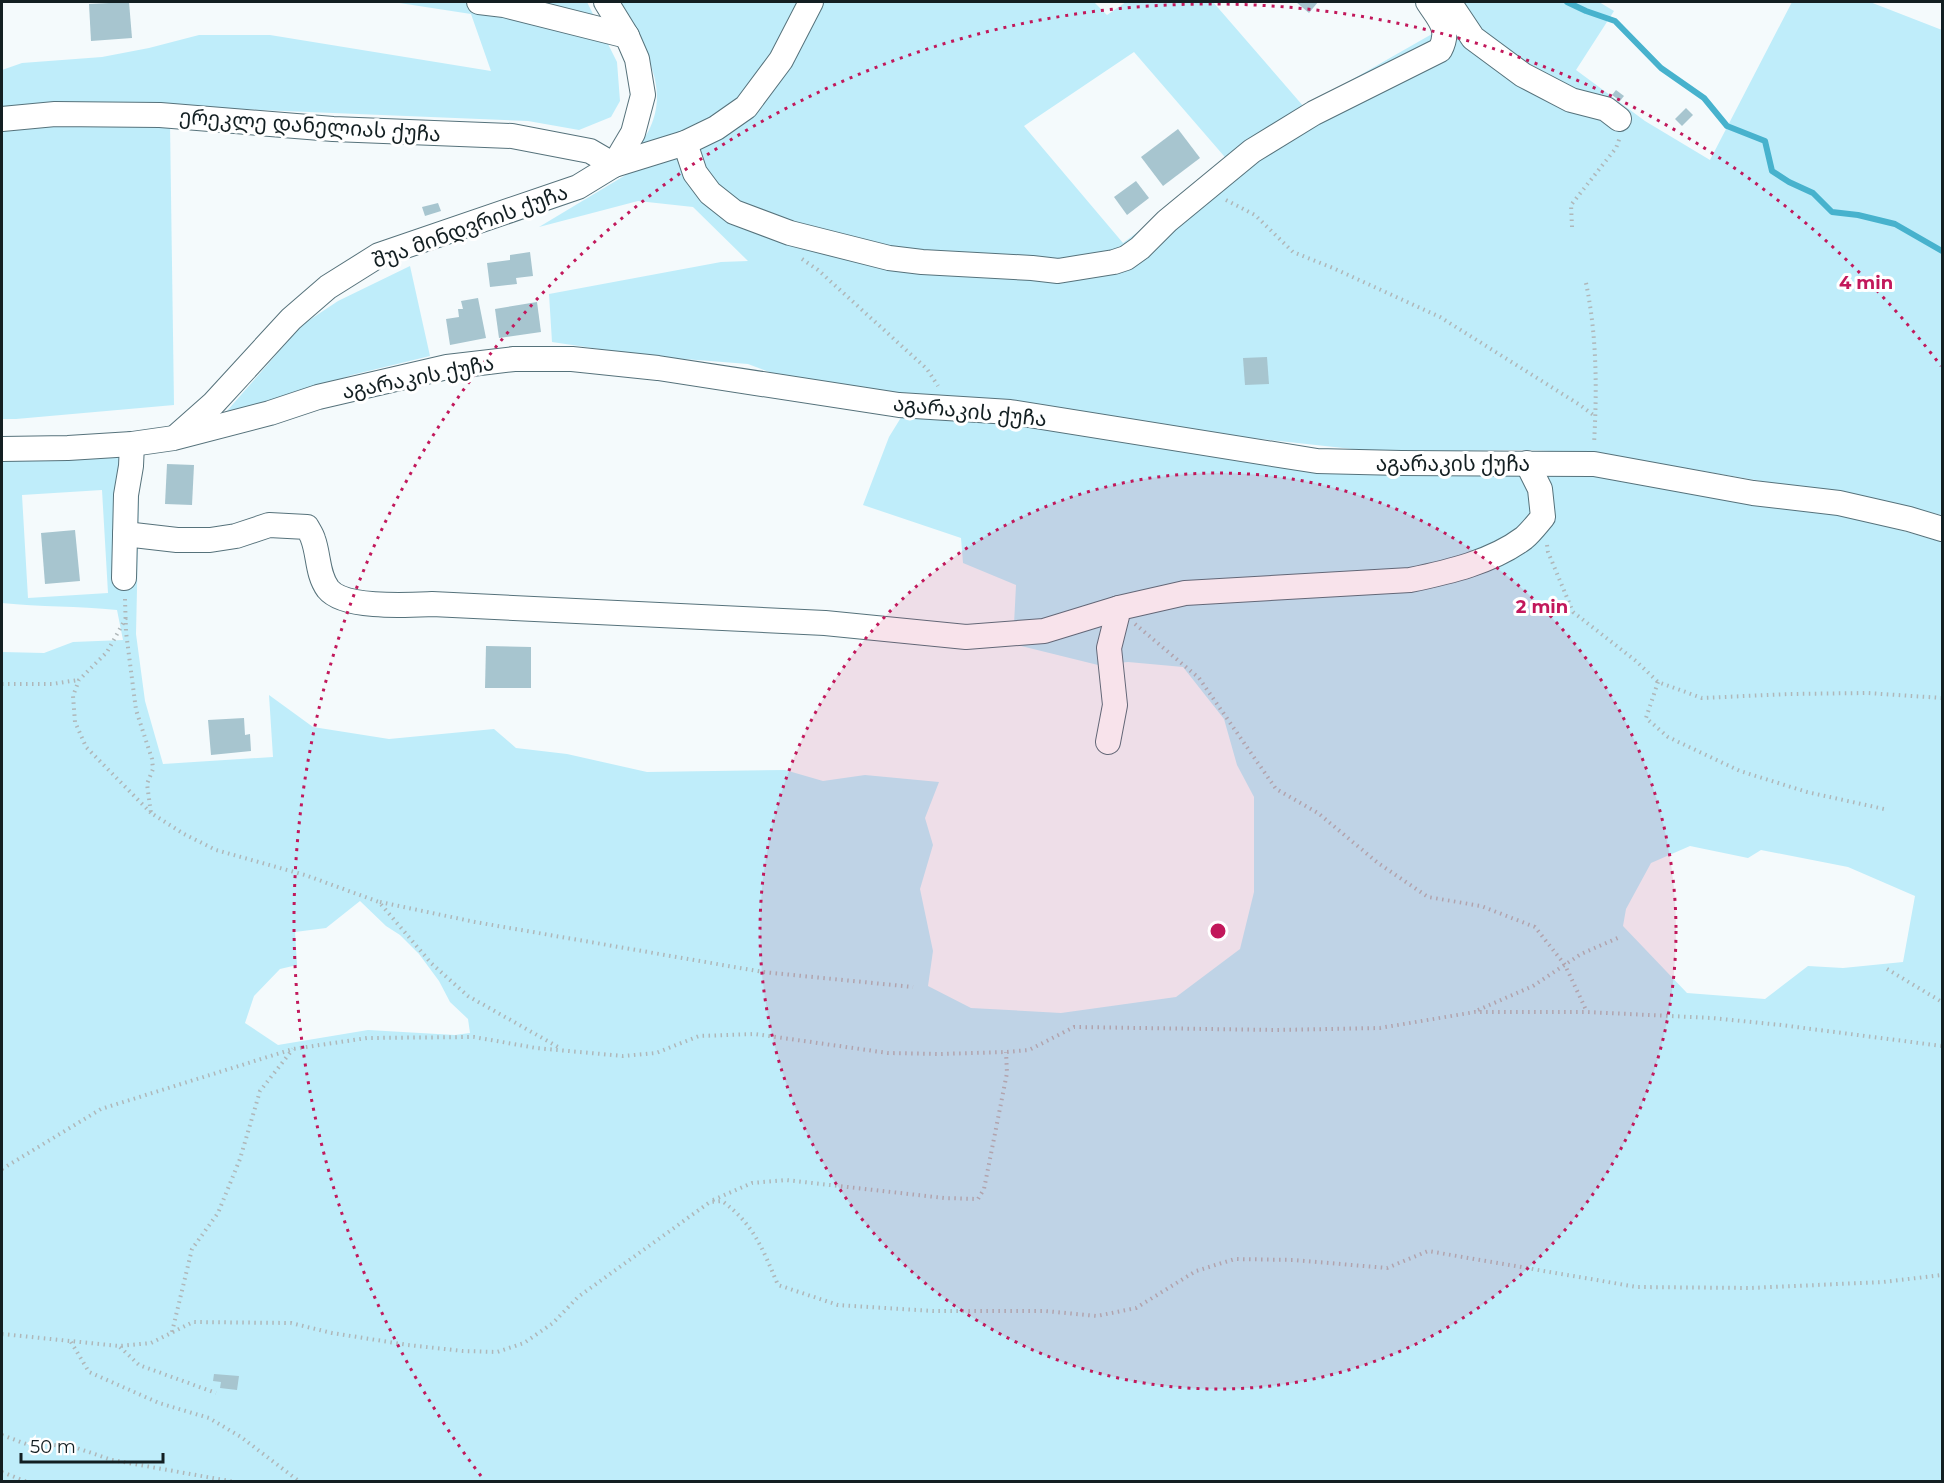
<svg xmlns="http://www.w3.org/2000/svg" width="1944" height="1483" font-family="Montserrat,'Noto Sans Georgian',sans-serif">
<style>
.green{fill:#bfedfa;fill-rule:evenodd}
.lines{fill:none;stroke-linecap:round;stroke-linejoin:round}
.stream{stroke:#47b2cd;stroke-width:6}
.building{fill:#a7c5cf}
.minor-casing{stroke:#56727b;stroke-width:26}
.path{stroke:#afb7b9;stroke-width:4;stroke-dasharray:1.5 4.5;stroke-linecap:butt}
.minor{stroke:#fff;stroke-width:24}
.ring{fill:none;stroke:#c2185b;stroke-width:3;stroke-dasharray:3 6}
.labels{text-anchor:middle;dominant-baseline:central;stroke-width:6;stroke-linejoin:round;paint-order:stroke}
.street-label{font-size:21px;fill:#131f22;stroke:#fff}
.centre{fill:#c2185b;stroke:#fff;stroke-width:3}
.ring-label{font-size:18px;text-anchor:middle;font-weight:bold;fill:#c2185b;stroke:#fff;stroke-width:6;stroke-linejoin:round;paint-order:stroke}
</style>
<rect width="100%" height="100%" fill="#f4fafc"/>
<g class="green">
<polygon points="393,2 587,2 617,62 620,101 611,117 579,130 528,121 165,106 2,111 2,70 22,63 102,57 149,48 199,35 270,35 491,71 471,14"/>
<path d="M615,2h188l-27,56 -39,48 -105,49c5,-7 11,-15 16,-23 25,-48 -8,-91 -33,-130z"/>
<path d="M818,2h276l13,13 19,-13h87l91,105 142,-81 14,-24h139l15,9 -38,59 69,51 65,39 82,-158h78l72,28v485l-52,-12 -292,-50 -71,-3 -147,2 -174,-19 -187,-31 -177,-14 -46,-6 -48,-18 -102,-8 -94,-14 -3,-48 172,-32 27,-1 -55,-54 -55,-6 -99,26 90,-54 122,-55 21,-25zM1134,52l96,111 -107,80 -99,-117z"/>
<polygon points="170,123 174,405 16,419 2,419 2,128"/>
<polygon points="410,266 430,356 352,375 223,419 226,412 302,325 338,301"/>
<path d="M905,411l634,63 108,5 189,33 106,30v939l-1940,1v-830l42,1 29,-11 50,-2 -6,-30c-39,-4 -77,-3 -115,-7v-142l138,-8 -4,181 9,67 18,63 110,-7 -4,-62 44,32 76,12 105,-10 22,19 51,6 80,18 138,-2 38,11 42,-6 74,7 -14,36 8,27 -13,44 13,62 -5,35 43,22 90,5 115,-16 64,-48 14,-57v-95l-17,-32 -13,-46 -41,-52 -55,-5 -30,3 -85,-21 3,-59 -53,-22 -2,-25 -98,-33 26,-68zM102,490l6,103 -80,5 -6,-103zM1690,846l58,12 13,-8 87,17 67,29 -12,66 -60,6 -35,-2 -43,33 -78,-6 -64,-67 3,-17 25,-46zM360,901l26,25 14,9 19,19 20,27 11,21 18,17 2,14 -15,2 -87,-5 -90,15 -33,-22 9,-27 26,-27 17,-4 -2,-33 31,-4z"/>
</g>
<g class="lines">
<polyline class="stream" points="1567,2 1586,11 1615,21 1661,68 1704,98 1727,126 1765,141 1772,171 1789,182 1813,193 1832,212 1858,215 1895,224 1942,251"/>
</g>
<g class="building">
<polygon points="129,2 132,38 91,41 89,4"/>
<polygon points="1296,2 1318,2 1309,13"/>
<polygon points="1616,90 1624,96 1620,101 1612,95"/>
<polygon points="1686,108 1693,115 1682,126 1675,119"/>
<polygon points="1178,129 1200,158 1163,186 1141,157"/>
<polygon points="1136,181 1149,198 1127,215 1114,197"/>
<polygon points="438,203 441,211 425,216 422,207"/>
<polygon points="530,252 533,276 516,278 517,284 490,287 487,263 510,260 510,255"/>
<polygon points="478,298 486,338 450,345 446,319 459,317 458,309 463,309 461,301"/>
<polygon points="537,302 541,332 499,338 495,309"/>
<polygon points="1267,357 1269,384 1245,385 1243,358"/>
<polygon points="167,464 194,465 192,505 165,504"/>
<polygon points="75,530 80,581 45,584 41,533"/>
<polygon points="486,646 531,647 531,688 485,688"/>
<polygon points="244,718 245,735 250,734 251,751 211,755 208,720"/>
<polygon points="214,1374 239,1376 237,1390 220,1388 221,1382 213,1381"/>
</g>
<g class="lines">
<g class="minor-casing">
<g id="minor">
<polyline points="479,2 504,5 627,36"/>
<polyline points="1449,2 1473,38 1523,75 1571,100 1606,109 1619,119"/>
<polyline points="2,119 55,114 160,115 333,129 512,136 590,151 614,165 685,143 716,128 746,107 781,60 811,2"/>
<path d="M685,143l10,30 15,20 24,19 56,21 99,25 33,4 110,6 26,3 56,-9 12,-4 14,-10 27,-27 85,-70 62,-38 126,-63c11,-21 -1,-31 -12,-48"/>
<polyline points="178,435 213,404 291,319 328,287 379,255 578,187 614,165 633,133 643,95 637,59 627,36 606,2"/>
<polyline points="2,449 68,448 132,444 174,438 270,413 318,397 447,367 514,359 572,359 658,368 899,405 1010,412 1317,461 1401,463 1594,464 1753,493 1839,503 1909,519 1942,529"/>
<path d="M125,534l52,6h33l26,-4 33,-11 38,2c2,4 5,8 6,12 6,16 4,35 15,50 16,20 80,16 104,15l393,19 141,14 78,-6 75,-23"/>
<polyline points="124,578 126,495 131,466 132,444"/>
<path d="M1108,742l7,-37 -6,-57 10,-40 66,-15 225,-13c39,-8 82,-18 114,-42 7,-6 13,-14 19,-21l-3,-28 -13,-26"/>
</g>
</g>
<g class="path">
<polyline points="1226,200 1255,215 1293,252 1333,268 1440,317 1580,405 1596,417"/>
<polyline points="1572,227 1571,205 1616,148 1620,137"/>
<polyline points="802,259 818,270 927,369 938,386"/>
<path d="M1586,283c11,53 11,107 8,161"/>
<polyline points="1547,545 1548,552 1573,612 1636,661 1658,682 1702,698 1789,694 1867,693 1942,698"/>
<polyline points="125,599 126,632 136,710 152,759 153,769 147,784 151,813 184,834 216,850 305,875 379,902 431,963 468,996 560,1048"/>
<polyline points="126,618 107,652 79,680 73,696 75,722 86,747 151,813"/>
<polyline points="1135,624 1199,678 1276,789 1318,813 1378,863 1428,897 1481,906 1535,927 1565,965 1587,1012"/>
<polyline points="1658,682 1646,718 1668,737 1740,771 1807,792 1884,809"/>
<polyline points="2,684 52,684 78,680"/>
<polyline points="380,902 475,922 763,972 913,987"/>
<polyline points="1887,969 1942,1002"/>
<polyline points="1478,1010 1533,986 1581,954 1620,937"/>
<polyline points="2,1169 101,1109 293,1049 367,1038 474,1037 536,1048 623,1056 656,1053 699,1036 755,1034 888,1053 940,1054 1006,1052 1029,1050 1074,1027 1276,1030 1380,1028 1475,1012 1587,1012 1712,1018 1781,1025 1942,1046"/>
<polyline points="713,1200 752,1183 786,1180 944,1198 978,1199 984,1189 1007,1073 1006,1052"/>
<polyline points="172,1332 192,1249 218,1213 240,1159 260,1091 293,1049"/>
<path d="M2,1334l117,12 32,-3 42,-21 98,1 41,10 76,12 55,6 34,1 27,-9 29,-20 25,-26 132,-95 12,-1c32,23 41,49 56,84l60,20 95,6h112l52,5 39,-8 60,-37 39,-12 59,1 93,8 41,-17 209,36 113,1 133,-6 59,-7"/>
<polyline points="71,1342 89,1372 159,1403 209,1418 241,1437 300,1482"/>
<polyline points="120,1347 139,1365 216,1393"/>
<polyline points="2,1435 26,1444 39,1443 77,1448 112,1460 235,1482"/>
<polyline points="2,1472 27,1482"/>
</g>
<use href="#minor" class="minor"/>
</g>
<circle cx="1218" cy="931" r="458" fill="#c2185b" fill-opacity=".12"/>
<g class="ring">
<circle cx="1218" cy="931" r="458"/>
<path d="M481 1476A917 917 0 0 1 1941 366"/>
</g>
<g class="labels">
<g class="street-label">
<text transform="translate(310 125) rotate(4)">ერეკლე დანელიას ქუჩა</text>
<text transform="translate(470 226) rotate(-20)">შუა მინდვრის ქუჩა</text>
<text transform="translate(418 377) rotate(-11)">აგარაკის ქუჩა</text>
<text transform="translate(970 411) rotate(6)">აგარაკის ქუჩა</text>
<text x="1453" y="463">აგარაკის ქუჩა</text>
</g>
</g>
<circle cx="1218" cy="931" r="9" class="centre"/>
<g class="ring-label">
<text x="1866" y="289">4 min</text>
<text x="1542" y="613">2 min</text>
</g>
<rect width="1944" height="1483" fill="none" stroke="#131f22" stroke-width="6"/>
<path d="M21 1453v9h142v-9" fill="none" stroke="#131f22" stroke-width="3"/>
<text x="30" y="1453" font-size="18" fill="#131f22" stroke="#ffffff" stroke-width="4.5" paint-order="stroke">50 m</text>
</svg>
